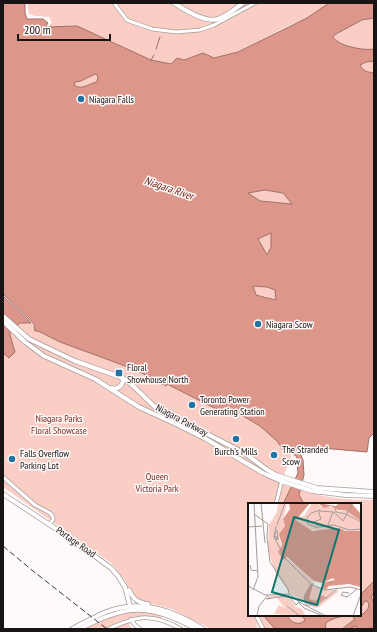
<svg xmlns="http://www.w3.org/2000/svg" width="377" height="632" font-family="'PT Sans Narrow',sans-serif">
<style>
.green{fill:#facdc5}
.water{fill:#dc968a;stroke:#a16f67;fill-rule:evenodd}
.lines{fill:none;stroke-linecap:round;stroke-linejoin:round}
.stream{stroke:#a16f67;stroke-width:1}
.street-casing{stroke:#a89d9a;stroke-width:4.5}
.secondary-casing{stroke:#a89d9a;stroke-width:5.5}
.street{stroke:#fff;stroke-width:3}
.secondary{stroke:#fff;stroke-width:4}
.rail{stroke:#3c3838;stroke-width:1;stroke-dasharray:6 3;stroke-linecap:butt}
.poi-dot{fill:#2173a4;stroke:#fffaf9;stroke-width:1.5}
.labels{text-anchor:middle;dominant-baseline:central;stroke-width:3;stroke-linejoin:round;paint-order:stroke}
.poi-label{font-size:10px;fill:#181414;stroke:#fffaf9;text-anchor:start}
.park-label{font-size:10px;fill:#7c2a1f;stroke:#fffaf9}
.street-label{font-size:10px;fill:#181414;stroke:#fffaf9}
.water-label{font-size:11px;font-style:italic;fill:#6d1b12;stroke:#fffaf9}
.inset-road{fill:none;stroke:#a39e9d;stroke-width:1}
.view{fill:#0f766e;fill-opacity:0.15;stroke:#0f766e;stroke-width:2}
.inset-edge{fill:none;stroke:#181414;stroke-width:2}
</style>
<rect width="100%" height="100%" fill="#fffaf9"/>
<g class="green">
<polygon points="27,3 329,3 307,18 284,28 238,52 214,58 203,53 171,64 151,60 77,26 51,27 49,25 52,23 49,17 35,16 29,14"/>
<path d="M374,18v31c-13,3 -28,-3 -39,-9l-2,-5c14,-8 26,-15 41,-17z"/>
<path d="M374,61v12c-7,-1 -11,-2 -14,-8l6,-3z"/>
<path d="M95,74l2,1v7c-8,1 -16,9 -23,3l1,-3 7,-1z"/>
<polygon points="265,190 283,193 292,204 260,201 248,193"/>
<polygon points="271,233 271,247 267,256 258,239"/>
<polygon points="252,286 267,287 275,290 276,300 265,296 256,295"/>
<path d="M23,322l6,2 3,-2 6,9 22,11 76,28 30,16 1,-2 61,31 2,-6 30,17 17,15 7,10 8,2 -11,31c30,11 61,17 93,16v129h-114l-5,-8 -1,-6h106v-111h-111v111h4l5,14h-47l-39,-20 -33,-8 -7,-7 -8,-15 -13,-16 -108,-76v-135l12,-1 -5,-16c1,-5 8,-12 13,-13z"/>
<polygon points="135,611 150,612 162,614 161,620 142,617 134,617 129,625 133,629 83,629 110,616"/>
</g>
<g class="water">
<path d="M3,3h22v10l2,6h16l5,4 -2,3 1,1 30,-1 74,34 20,4 6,-6 7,2 19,-7 11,5 24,-6 69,-34 22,-15h45v15l-12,2 -28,15 -1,2c5,9 31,14 41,12v12l-8,1 -6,3c3,6 7,7 14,8v360l-5,5 -2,14 -68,-6 -1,3 5,11 1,15 -5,20 5,9h-21l15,-31 -1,-16 -5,-4 -8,-2 -7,-10 -17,-15 -29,-17 -3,6 -61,-31 -1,2 -30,-16 -76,-28 -22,-11h-3l-1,-7 -31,-30zM95,74l3,2 -1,6c-8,1 -15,9 -23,3l1,-3 6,-1zM265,190l18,3 9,11 -32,-3 -12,-8zM271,233v14l-4,8 -9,-16zM253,286l14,1 8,3 1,10 -20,-5z"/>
<polygon points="3,296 31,323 20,323 10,332 10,335 15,352 9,358 3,353"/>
<path d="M374,581v11l-3,5 3,6v25l-17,1 -1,-3 -8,3h-6l12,-9v-3c-8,-3 -22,1 -28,6l-1,6h-50l-12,-14h24c3,7 12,12 18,5 -3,-6 -6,-3 -11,-5l69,-1 5,-5 1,-5 -2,-3h-2l-5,8v-14z"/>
</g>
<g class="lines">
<g class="stream">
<polyline points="156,49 160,37"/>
<polyline points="151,60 154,55"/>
</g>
<g class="street-casing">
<g id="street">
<polyline points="114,3 127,20 132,22 152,29 176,32 200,30 214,25 255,3"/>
<polyline points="3,477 35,505 50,513 53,517 53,520 49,524"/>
<polyline points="276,504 282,480"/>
<polyline points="256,615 263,629"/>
<polyline points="131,619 134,624 140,629"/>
<path d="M108,629c29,-13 43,-17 73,0"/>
</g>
</g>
<g class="secondary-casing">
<g id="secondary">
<path d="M174,3c11,7 31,20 44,16 9,-3 17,-10 25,-16"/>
<polyline points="3,316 29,339 75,361 123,378 131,384 155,407 246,454 266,469 276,475 317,488 374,492"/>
<polyline points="3,321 25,342 44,356 95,379 139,407 178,425 206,439 263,473 281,481 312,491 346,495 374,496"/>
<path d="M111,388c6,2 12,-2 12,-8l-2,-3"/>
<polyline points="3,494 70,538 111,568 118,576 125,587 131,610"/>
<path d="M129,590c4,9 9,13 19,14"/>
<path d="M72,629c11,-6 22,-12 34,-17 35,-13 67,-2 97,17"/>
<path d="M80,629c46,-25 70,-26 116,0"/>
</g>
</g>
<use href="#street" class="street"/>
<use href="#secondary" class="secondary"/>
<polyline class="rail" points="3,546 33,571 107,629"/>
</g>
<g class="poi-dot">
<circle cx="81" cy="99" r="4"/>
<circle cx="258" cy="324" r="4"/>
<rect x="115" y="369" width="8" height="8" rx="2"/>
<circle cx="192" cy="405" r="4"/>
<circle cx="236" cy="439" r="4"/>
<circle cx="274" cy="455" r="4"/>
<circle cx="12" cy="459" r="4"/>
</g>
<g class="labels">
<g class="poi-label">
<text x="89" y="99">Niagara Falls</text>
<text x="266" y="324">Niagara Scow</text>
<text x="127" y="367">Floral<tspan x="127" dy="12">Showhouse North</tspan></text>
<text x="200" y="399">Toronto Power<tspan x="200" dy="12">Generating Station</tspan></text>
<text x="282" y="449">The Stranded<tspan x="282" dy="12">Scow</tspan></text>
<text x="236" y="451" text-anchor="middle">Burch’s Mills</text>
<text x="20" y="453">Falls Overflow<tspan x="20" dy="12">Parking Lot</tspan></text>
</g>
<g class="park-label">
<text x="59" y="418">Niagara Parks<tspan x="59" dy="12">Floral Showcase</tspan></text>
<text x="157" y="476">Queen<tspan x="157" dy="12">Victoria Park</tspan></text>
</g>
<g class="street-label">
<text transform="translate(182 420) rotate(28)">Niagara Parkway</text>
<text transform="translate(76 542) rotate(35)">Portage Road</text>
</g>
<g class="water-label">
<text transform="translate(169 188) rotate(19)">Niagara River</text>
</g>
</g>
<g transform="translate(248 503)">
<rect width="113" height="113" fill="#fffaf9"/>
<path d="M30,0h9l-4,17 2,5 -6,14 4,12 -4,1 28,22 6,7 -2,3 2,2 26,5 -20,16 -4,1 -25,-15 -15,-21 -7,-22 1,-25 8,-13zM64,0h6l3,4h12l6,4 6,-1 16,11v10l-51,-1 -13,-10v-3l7,-1zM38,91l10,13 6,2 4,7 -32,-2 5,-9 6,3 -9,-11 -9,3 1,-4z" fill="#facdc5"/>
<path d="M41,0h21l-14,17 16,11 27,-3 6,3h16v56l-12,-3 -20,2 -3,3 -4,-1 3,-6 10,-2 -2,-2 -11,5 -8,-2 -5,18 6,2 8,-6 2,2 -7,7 -12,-1 -2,-4 2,-7 8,-11 -27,-24 -4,3 -5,-8 4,-7 -3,-11 6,-8 -2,-7 7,-10zM70,0l18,3 3,-3h12l10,11v7l-16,-11h-7l-7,-4 -7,2z" fill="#dc968a"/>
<path class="inset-road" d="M13,0l4,40M105,0l-10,18 -9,-9 -14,-1 -1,2 2,6 -7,3 5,5 15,-2 15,5 12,-1M87,5l1,4 10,2 15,8M6,11l14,10 -1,13 3,25 18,27 1,5M29,22l8,-22M80,22l5,-13M28,23l-2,11 11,21 26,26 13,6 26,-3 11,3M0,24l14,-1M70,25l-10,-4 -1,-6 4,-5 9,-3M29,27l1,10 -1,-4 -2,1 2,3 -3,-4zM2,62l1,5 7,1M63,81l-7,13 2,8h12l8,-8M0,83l17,9 25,-1 10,9M5,87l5,-13 -4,-74M101,90l-6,-1 -2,3 6,2 10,-8M40,92l8,10 2,-2M18,96l19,-3M77,96l13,-11M50,99l6,6 19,8M51,99l27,14M39,103l13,10M9,113l2,-10 9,-11M105,113l8,-22"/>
<path class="view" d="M46,14l45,13 -22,75 -45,-13z"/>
<rect width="113" height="113" class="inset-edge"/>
</g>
<rect width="377" height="632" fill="none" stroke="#181414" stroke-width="8"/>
<path d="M18 34v6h92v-6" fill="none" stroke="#181414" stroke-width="2"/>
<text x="24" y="34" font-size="12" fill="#181414" stroke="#fffaf9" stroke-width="3" paint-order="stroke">200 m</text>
</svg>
